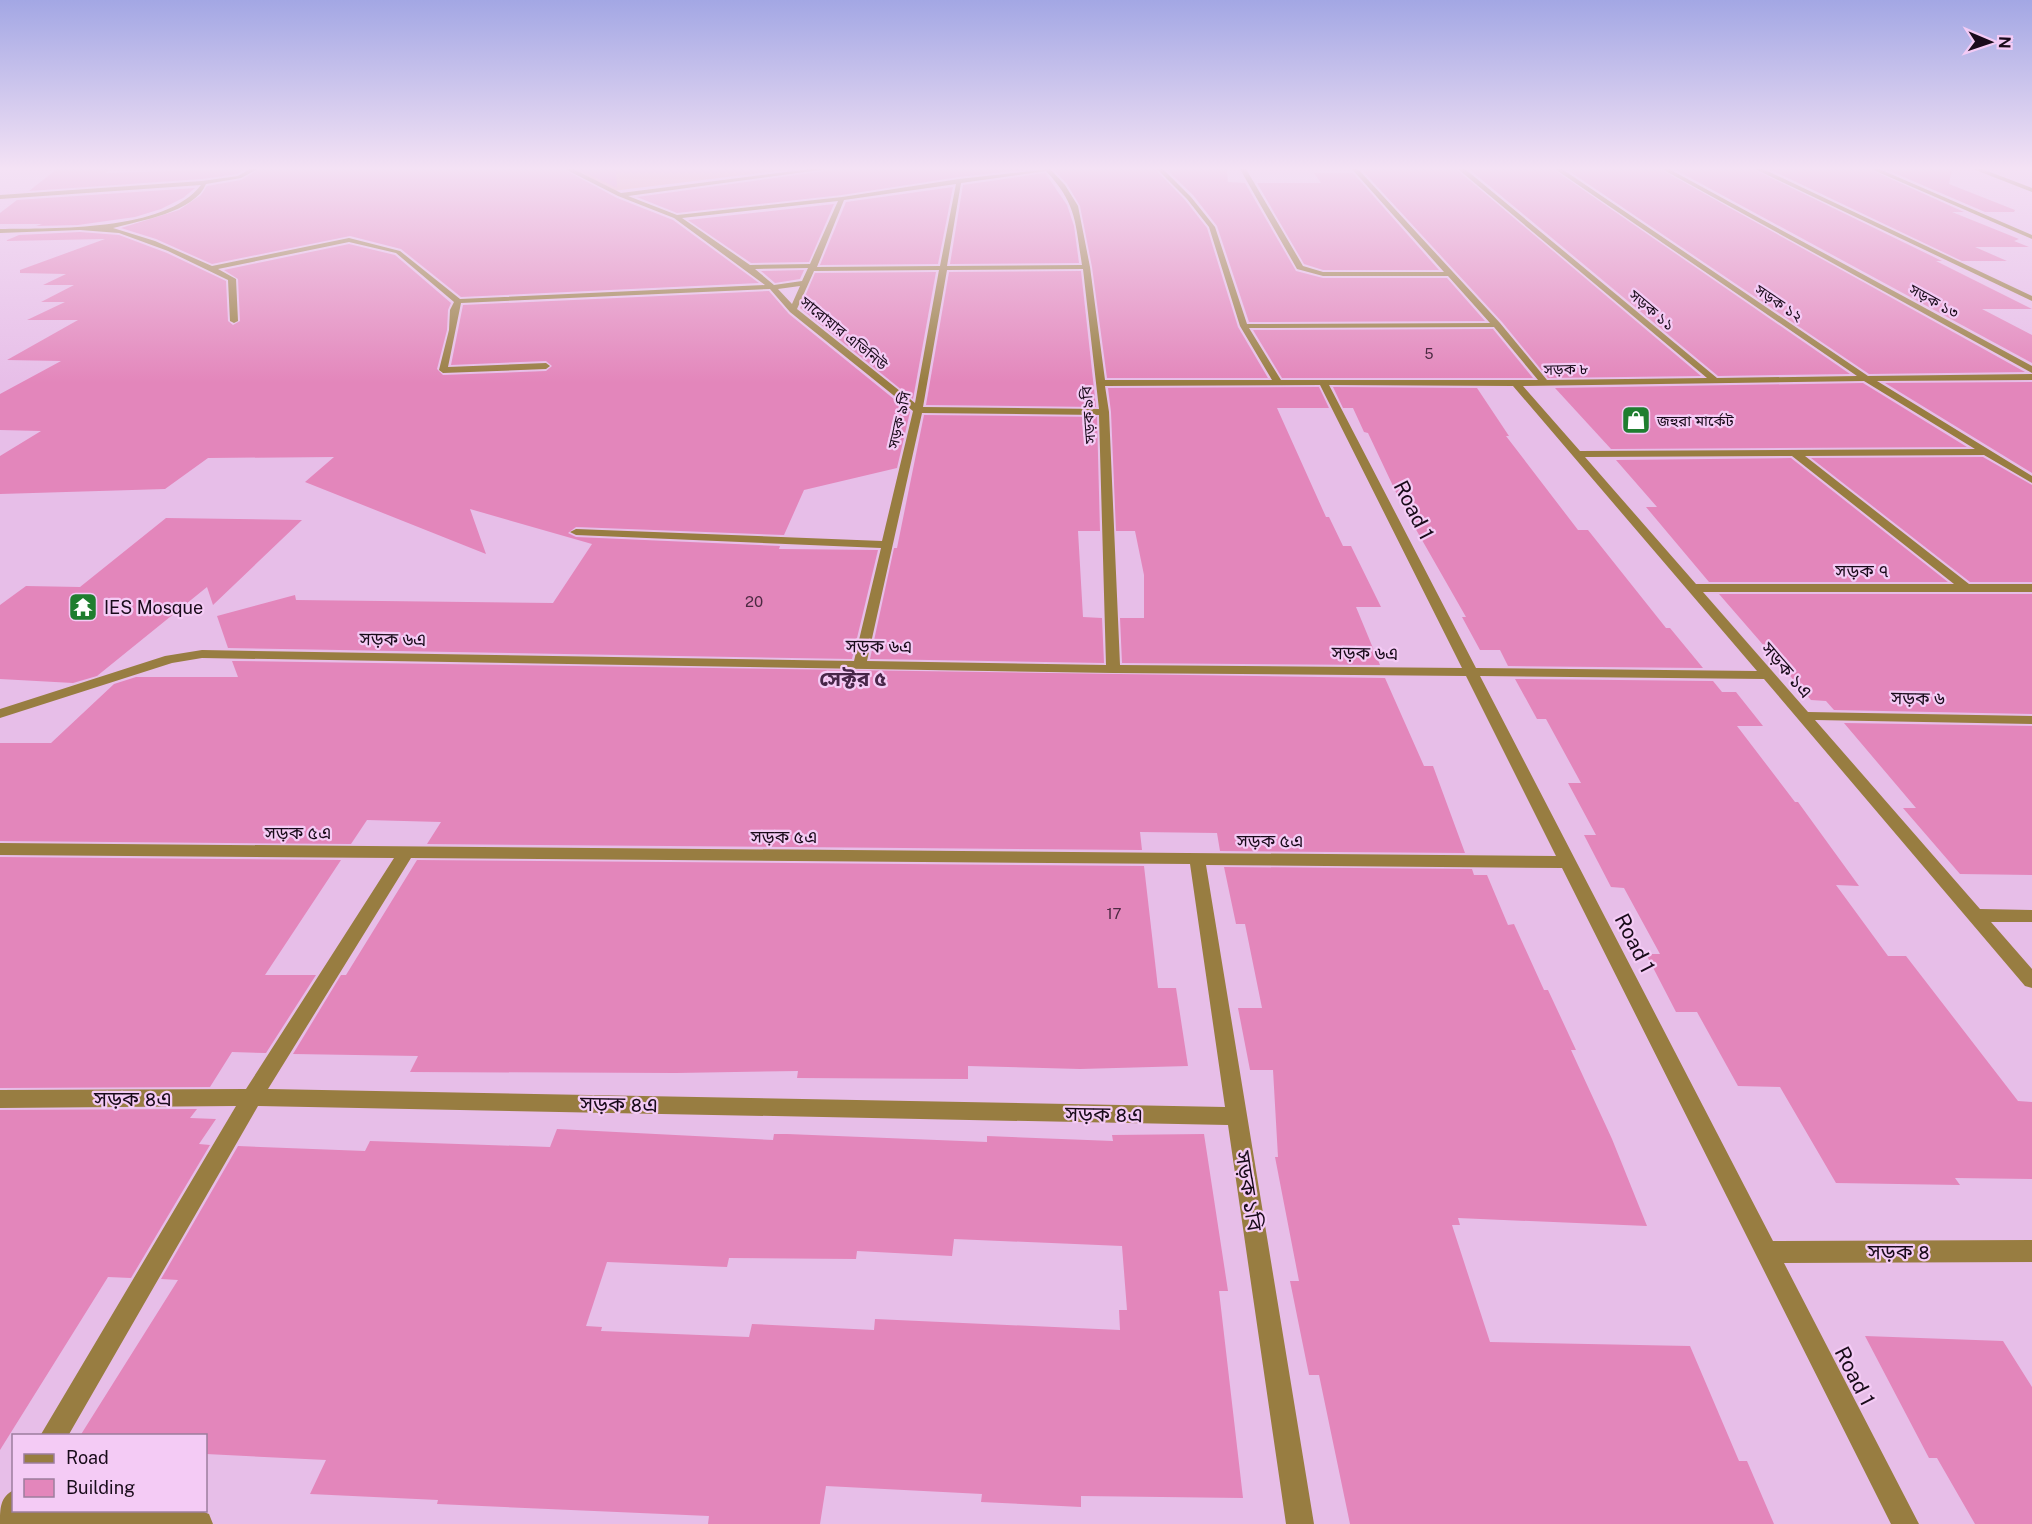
<svg xmlns="http://www.w3.org/2000/svg" width="2032" height="1524" font-family="'Public Sans','Noto Sans Bengali',sans-serif">
<style>
.green{fill:#e8a39c}
.building{fill:#e386bb;fill-rule:evenodd}
.lines{fill:none;stroke-linecap:round;stroke-linejoin:round}
.street{fill:#987d41;fill-rule:evenodd}
.labels{text-anchor:middle;dominant-baseline:central;stroke-width:4.5;stroke-linejoin:round;paint-order:stroke}
.far-number-label{font-size:14px;fill:#4c2a42}
.far-street-label{font-size:15px;fill:#190b1a;stroke:#f4cbf5}
.far-poi-label{font-size:15px;fill:#190b1a;stroke:#f4cbf5;text-anchor:start}
.number-label{font-size:15px;fill:#4c2a42}
.street-label{font-size:18px;fill:#190b1a;stroke:#f4cbf5}
.poi-label{font-size:18px;fill:#190b1a;stroke:#f4cbf5;text-anchor:start}
.near-street-label{font-size:21px;fill:#190b1a;stroke:#f4cbf5}
.quarter-label{font-size:21px;font-weight:bold;fill:#472648;stroke:#f4cbf5}
</style>
<rect width="100%" height="100%" fill="#e7bee8"/>
<polygon class="green" points="573,169 792,169 612,191"/>
<g class="building">
<polygon points="57,169 110,169 106,173 245,169 237,174 202,179 29,191"/>
<polygon points="260,169 563,169 617,198 673,220 759,283 461,297 401,249 350,236 212,264 156,239 121,228 179,210 201,195 207,186 241,180"/>
<polygon points="578,169 616,169 617,188"/>
<polygon points="839,169 1028,169 959,177 842,195 677,213 637,197"/>
<polygon points="1053,169 1155,169 1185,200 1207,228 1238,327 1268,378 1107,378 1092,267 1080,206 1067,184"/>
<polygon points="1166,169 1227,169 1228,182 1245,183 1296,271 1323,278 1447,278 1485,321 1249,322 1217,226 1193,195"/>
<polygon points="1361,169 1456,169 1701,376 1548,378 1502,322"/>
<polygon points="1469,169 1553,169 1850,374 1718,376"/>
<polygon points="1566,169 1660,169 2025,372 1869,374"/>
<polygon points="1674,169 1753,169 1942,261 1936,261 2032,309 1982,309 2032,335 2032,363"/>
<polygon points="1769,169 1869,169 1964,212 1952,212 2019,239 2014,241 2029,247 1975,247 2007,261 1962,261"/>
<polygon points="1885,169 1952,169 1949,184 2015,210 2014,212 1985,212"/>
<polygon points="1045,173 1067,205 1074,226 1079,263 950,264 963,185"/>
<polygon points="1314,173 1353,173 1439,270 1323,270 1304,264 1257,183 1321,183"/>
<polygon points="953,187 938,264 820,265 846,202"/>
<polygon points="195,188 183,198 161,209 135,217 78,225 36,226 42,224 0,224 0,213 17,200"/>
<polygon points="834,204 809,262 751,263 688,220"/>
<polygon points="80,232 119,235 167,253 226,281 228,321 233,325 240,321 238,279 224,270 349,244 395,255 451,303 448,310 447,330 437,369 443,375 546,371 552,366 546,361 451,365 463,305 769,291 789,314 910,412 897,468 804,490 784,535 576,527 568,533 576,537 780,546 779,549 878,550 852,659 228,648 217,616 295,595 296,600 553,603 592,544 470,509 486,554 305,482 334,457 208,458 165,489 0,494 0,456 41,431 0,430 0,394 61,361 7,360 78,320 27,320 65,302 41,302 74,285 43,285 66,274 20,273 20,270 105,239 5,241 19,235"/>
<polygon points="804,270 800,279 775,283 761,271"/>
<polygon points="1081,271 1096,407 926,405 949,272"/>
<polygon points="936,272 913,399 800,308 815,273"/>
<polygon points="1493,329 1533,378 1282,378 1253,330"/>
<polygon points="2032,382 2032,473 1885,383"/>
<polygon points="1863,383 1967,447 1611,449 1555,388"/>
<polygon points="1319,387 1329,408 1277,408 1326,517 1329,517 1343,546 1351,546 1381,607 1356,607 1380,665 1122,663 1120,618 1144,618 1144,575 1135,531 1116,531 1111,412 1108,388"/>
<polygon points="1333,387 1477,388 1509,436 1506,436 1578,530 1588,530 1666,628 1670,628 1703,668 1508,666 1500,650 1480,650 1462,617 1466,617 1402,505 1368,433 1364,432 1353,408 1343,408"/>
<polygon points="924,415 1097,417 1100,531 1078,531 1083,617 1102,618 1104,663 870,659 894,548 897,548"/>
<polygon points="1983,457 2032,485 2032,582 1970,582 1811,458"/>
<polygon points="1791,458 1948,582 1709,582 1646,507 1657,507 1616,460"/>
<polygon points="166,518 302,520 213,605 207,587 97,676 73,683 0,679 0,605 26,586 80,587"/>
<polygon points="1719,594 2032,594 2032,714 1834,710 1826,701 1811,700"/>
<polygon points="232,661 1385,678 1424,766 1433,766 1465,853 1220,851 1217,833 1140,832 1142,850 427,844 441,822 367,820 351,844 0,841 0,743 51,743 114,684 136,677 238,677"/>
<polygon points="1515,679 1713,681 1722,692 1736,692 1763,726 1737,726 1795,802 1798,802 1859,886 1836,885 1888,956 1906,956 2018,1101 2032,1102 2032,1179 1955,1178 1960,1185 1836,1183 1780,1087 1738,1086 1697,1012 1676,1012 1646,954 1660,954 1624,888 1611,887 1584,835 1596,835 1568,783 1581,783 1546,719 1537,719"/>
<polygon points="1844,723 2032,726 2032,875 1960,874 1903,808 1916,808"/>
<polygon points="0,857 341,860 265,975 316,975 266,1053 232,1052 210,1087 0,1088"/>
<polygon points="417,860 1144,866 1158,988 1176,988 1188,1066 1080,1069 968,1066 968,1079 797,1078 798,1071 676,1073 410,1072 418,1056 293,1054 341,975 346,975"/>
<polygon points="1224,867 1472,869 1474,875 1487,875 1508,925 1514,924 1544,990 1548,990 1576,1050 1571,1050 1612,1139 1647,1226 1458,1218 1460,1225 1452,1225 1490,1342 1690,1346 1739,1461 1747,1461 1774,1524 1350,1524 1319,1375 1309,1375 1290,1281 1299,1281 1275,1157 1278,1157 1273,1070 1250,1070 1238,1008 1262,1008 1245,924 1236,924"/>
<polygon points="197,1109 190,1118 216,1119 199,1144 210,1145 131,1278 108,1277 0,1450 0,1110"/>
<path d="M557,1129l216,11 1,-6h13l200,8v-6l126,5 -1,-6 92,-1 24,157h-9l24,207 -162,-2v11l-100,-5 1,-8 -156,-8 -6,38h-112l1,-8 -272,-12 1,-4 -128,-6 16,-34 -120,-6v-18h-126l98,-156 -17,-1 77,-133 127,5 5,-10 180,6zM954,1239l168,7 5,64h-8l1,20 -245,-11 -1,11 -122,-6 -3,13 -148,-6 1,-4 -16,-1 21,-64 120,5 2,-9 127,1 1,-8 95,5z"/>
<polygon points="1865,1336 2003,1341 2032,1387 2032,1524 1975,1524 1937,1458 1929,1458"/>
</g>
<g class="lines">
<g class="street">
<path d="M250,169h8l-17,9 -35,6c-11,28 -67,37 -93,44l42,13 57,25 137,-28 51,13 60,48 305,-14 -91,-67 -56,-22 -53,-27h8l48,24 189,-24h17l-199,27 49,19 165,-18 117,-18 91,-10 15,16 13,21 12,61 15,113h167l-32,-54 -31,-99 -22,-28 -30,-30h6l28,28 24,30 32,97 243,-1 -42,-47h-125l-26,-7 -57,-100h6l57,97 20,6h121l-92,-103h6l142,154 47,57 160,-2 -249,-209h7l252,209 140,-2 -302,-207h7l306,207 164,-2v6l-155,1 155,95v7l-48,-28 -179,1 164,128h63v8h-329l105,120 224,4v8l-217,-4 165,189 52,1v12h-41l41,47v19l-7,-2 -261,-307 -284,-3 293,565 259,-1v22l-248,1 135,261h-28l-329,-656 -356,-3 108,659h-28l-58,-399 -970,-19 -190,330h-28l196,-330 -236,2v-18l246,-1 148,-231 -394,-3v-12l1556,13 -90,-180 -353,-3 -911,-15 -30,5 -172,55v-9l165,-53 37,-6 652,11 27,-113 -305,-13 -6,-3 6,-3 306,12 31,-130 -123,-99 -20,-23 -309,14 -13,64 98,-4 4,3 -4,3 -103,4 -4,-3 10,-40 1,-20 4,-8 -58,-49 -47,-11 -131,27 18,10 2,42 -4,2 -4,-2 -2,-41 -60,-29 -49,-18 -39,-3 -80,3v-4c54,-1 165,3 201,-44l-201,14v-4l202,-14 36,-5zM1046,171c31,33 29,51 36,94l-135,1 14,-83zM956,184l-16,82 -123,1 27,-67zM838,201l-28,63 -60,1 -68,-47zM808,268l-6,13 -28,4 -19,-16zM1083,269l16,140 -176,-2 24,-137zM939,270l-24,133 -118,-94 17,-38zM800,286l-8,18 -14,-15zM1494,327l44,53h-257l-32,-52zM1864,381l111,68 -395,2 -57,-65zM1320,385l142,283 -342,-3 -11,-253 -4,-26zM1329,385l184,1 244,285 -281,-3zM922,413l177,2 7,250 -239,-4zM1792,456l162,128h-258l-111,-127zM411,858l779,6 35,243 -957,-18z"/>
<polygon points="1662,169 1669,169 2032,366 2032,373"/>
<polygon points="1755,169 1763,169 2032,296 2032,301"/>
<polygon points="1871,169 1879,169 2032,235 2032,239"/>
<polygon points="1973,169 1982,169 2032,188 2032,192"/>
<path d="M14,1490v20h185l10,4 4,10h-213c0,-16 0,-27 14,-34z"/>
</g>
</g>
<linearGradient id="sky" x2="0" y2="1"><stop stop-color="#a3a7e4"/><stop offset="0.44" stop-color="#f4e2f5"/><stop offset="1" stop-color="#f4e2f5" stop-opacity="0"/></linearGradient>
<rect width="2032" height="383" fill="url(#sky)"/>
<defs>
<g id="shop-square" transform="scale(1.5)"><rect x="-9" y="-9" width="18" height="18" rx="4" fill="#1f7e2f" stroke="#f4cbf5"/><path d="M-5-2.5h2.3a2.7 3.5 0 0 1 5.4 0H5L5.5 6h-11ZM-1.5-2.5h3a1.5 2.3 0 0 0-3 0Z" fill="#fff"/></g>
<g id="temple-square" transform="scale(1.5)"><rect x="-9" y="-9" width="18" height="18" rx="4" fill="#1f7e2f" stroke="#f4cbf5"/><path d="M0-6L5-2H3V0L6.5 2.5H4V6H1.5V3h-3V6H-4V2.5H-6.5L-3 0V-2H-5Z" fill="#fff"/></g>
</defs>
<g fill-rule="evenodd">
<use href="#shop-square" x="1636" y="420"/>
<use href="#temple-square" x="83" y="607"/>
</g>
<g class="labels">
<g class="far-number-label">
<text x="1429" y="354">5</text>
</g>
<g class="far-street-label">
<text transform="translate(1934 301) rotate(29)">সড়ক ১৩</text>
<text transform="translate(1779 303) rotate(34)">সড়ক ১২</text>
<text transform="translate(1652 310) rotate(40)">সড়ক ১১</text>
<text transform="translate(844 333) rotate(39)">সারোয়ার এভিনিউ</text>
<text transform="translate(1566 369) rotate(-1)">সড়ক ৮</text>
<text transform="translate(1088 415) rotate(-94)">সড়ক ৯বি</text>
<text transform="translate(899 420) rotate(-77)">সড়ক ৯সি</text>
</g>
<g class="far-poi-label">
<text x="1657" y="420">জহুরা মার্কেট</text>
</g>
<g class="number-label">
<text x="754" y="601">20</text>
<text x="1114" y="913">17</text>
</g>
<g class="street-label">
<text x="1862" y="570">সড়ক ৭</text>
<text transform="translate(393 639) rotate(1)">সড়ক ৬এ</text>
<text transform="translate(879 646) rotate(1)">সড়ক ৬এ</text>
<text transform="translate(1365 653) rotate(1)">সড়ক ৬এ</text>
<text transform="translate(1787 670) rotate(49)">সড়ক ১এ</text>
<text transform="translate(1918 698) rotate(1)">সড়ক ৬</text>
<text x="298" y="832">সড়ক ৫এ</text>
<text x="784" y="836">সড়ক ৫এ</text>
<text x="1270" y="840">সড়ক ৫এ</text>
</g>
<g class="poi-label">
<text x="104" y="607">IES Mosque</text>
</g>
<g class="near-street-label">
<text transform="translate(1414 510) rotate(63)">Road 1</text>
<text transform="translate(1635 943) rotate(63)">Road 1</text>
<text x="133" y="1098">সড়ক ৪এ</text>
<text transform="translate(619 1104) rotate(1)">সড়ক ৪এ</text>
<text transform="translate(1104 1114) rotate(1)">সড়ক ৪এ</text>
<text transform="translate(1249 1191) rotate(81)">সড়ক ১বি</text>
<text x="1899" y="1251">সড়ক ৪</text>
<text transform="translate(1855 1376) rotate(63)">Road 1</text>
</g>
<g class="quarter-label">
<text x="853" y="678">সেক্টর ৫</text>
</g>
</g>
<rect x="12" y="1434" width="195" height="78" fill="#f4cbf5" stroke="#9c7e9d" stroke-width="1.5"/>
<rect x="24" y="1454" width="30" height="9" fill="#987d41" stroke="#9c7e9d" stroke-width="1.5"/>
<text x="66" y="1464" font-size="18" fill="#190b1a">Road</text>
<rect x="24" y="1479" width="30" height="18" fill="#e386bb" stroke="#9c7e9d" stroke-width="1.5"/>
<text x="66" y="1494" font-size="18" fill="#190b1a">Building</text>
<g transform="translate(1990 42) rotate(92)" stroke="#f4cbf5" stroke-width="4.5" paint-order="stroke">
<path d="M0-4.5L10 22L0 15L-10 22Z" fill="#190b1a"/>
<text y="-9" font-size="16" font-weight="bold" text-anchor="middle" fill="#190b1a">N</text>
</g>
</svg>
